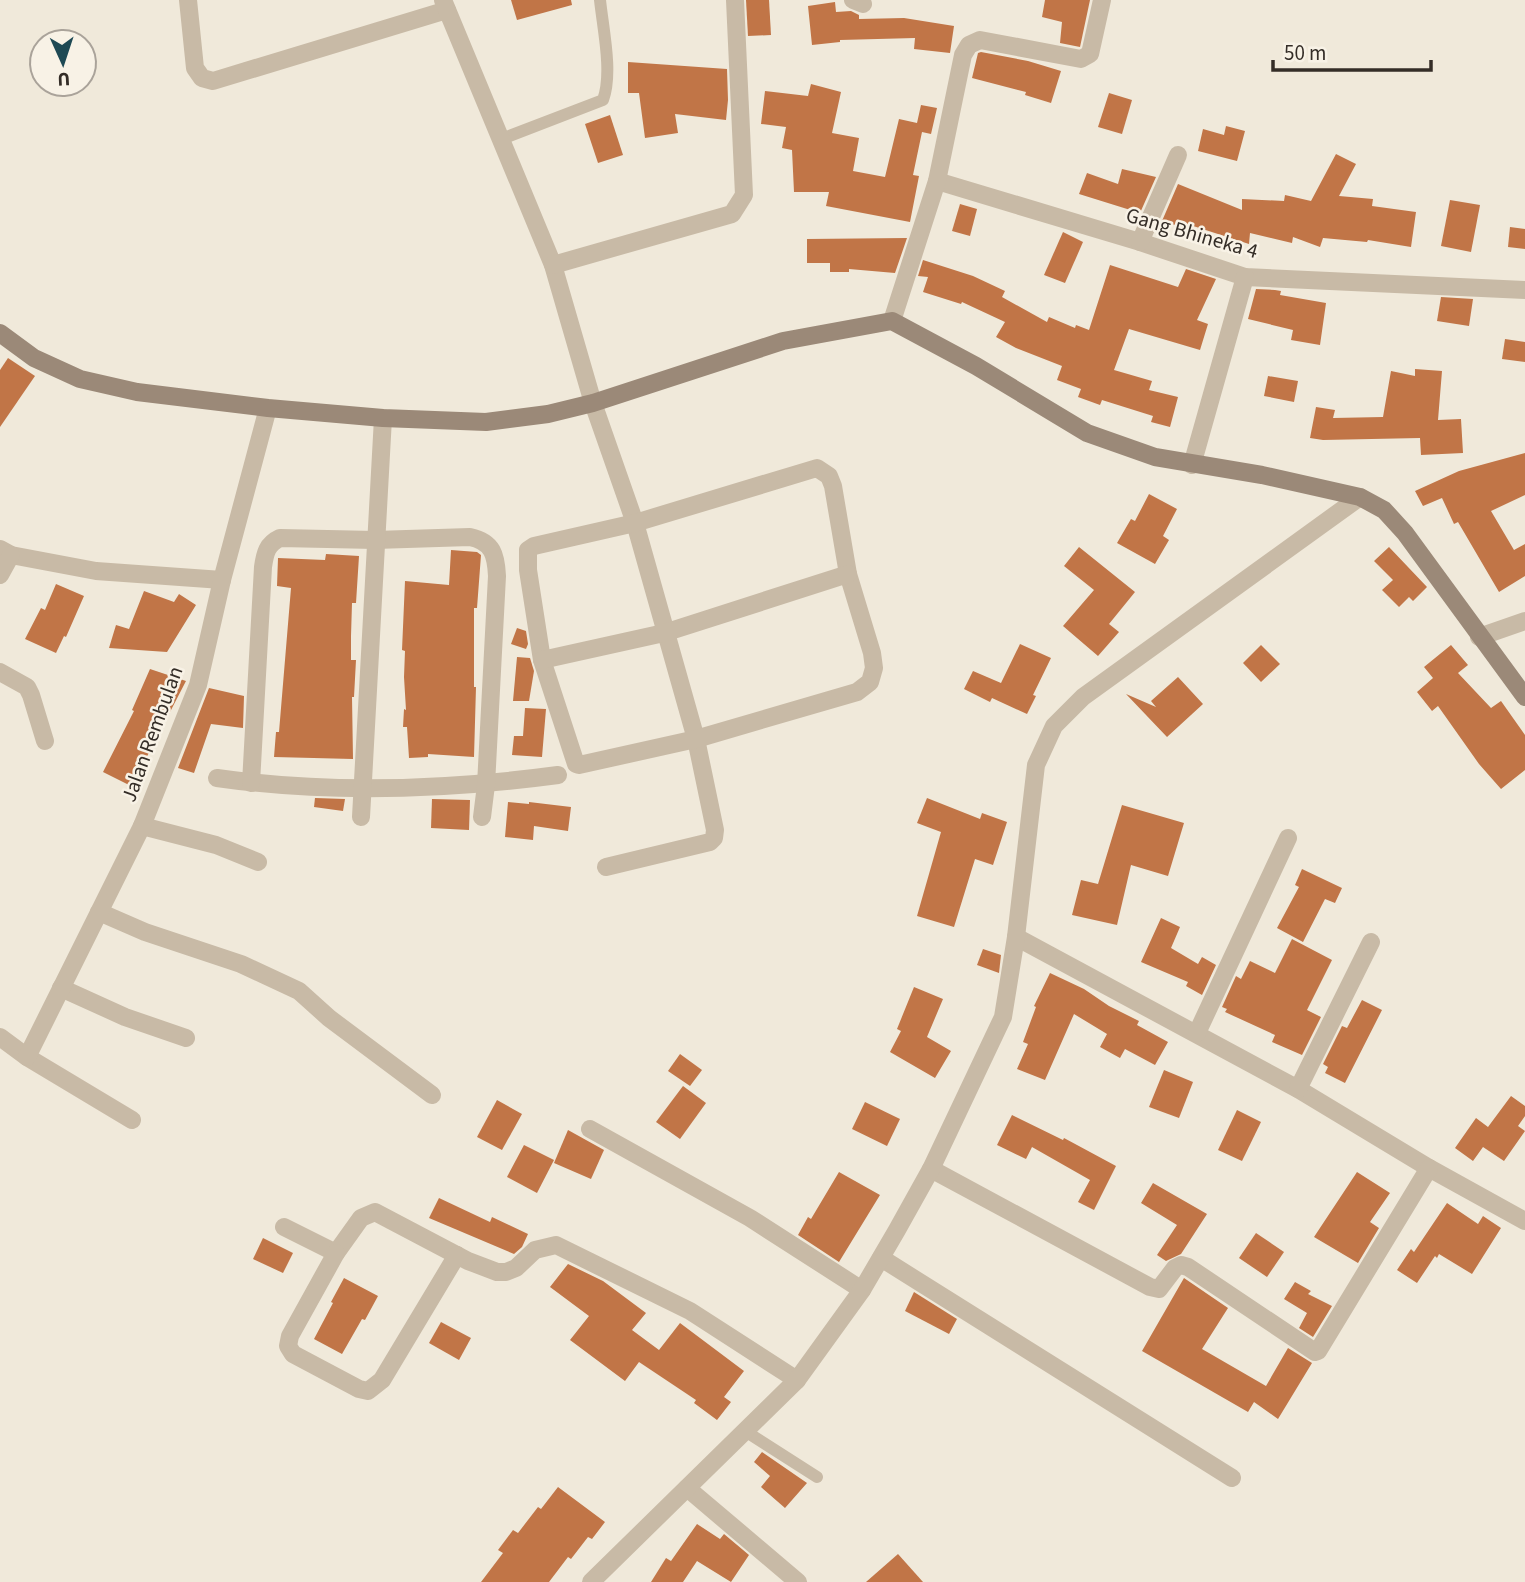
<svg xmlns="http://www.w3.org/2000/svg" width="1525" height="1582" font-family="'Source Sans 3',sans-serif">
<style>
.building{fill:#c17547}
.lines{fill:none;stroke-linecap:round;stroke-linejoin:round}
.lane{stroke:#c8baa6;stroke-width:12}
.street{stroke:#c8baa6;stroke-width:18}
.secondary{stroke:#9b8978;stroke-width:18}
.labels{text-anchor:middle;dominant-baseline:central;stroke-width:5;stroke-linejoin:round;paint-order:stroke}
.street-label{font-size:21px;fill:#342d27;stroke:#f8f2e6}
</style>
<rect width="100%" height="100%" fill="#f0e9da"/>
<g class="building">
<polygon points="511,0 571,0 572,5 517,20"/>
<polygon points="746,0 769,0 771,35 748,36"/>
<polygon points="1045,0 1090,0 1080,47 1060,43 1062,22 1042,17"/>
<polygon points="835,2 836,12 851,11 859,15 859,19 904,18 954,26 950,53 914,49 915,38 840,40 840,42 812,45 808,6"/>
<polygon points="981,52 1028,61 1061,71 1051,103 1025,95 1026,92 972,78 978,53"/>
<polygon points="628,62 727,69 728,100 726,120 675,114 678,133 645,138 639,93 628,93"/>
<polygon points="811,84 841,92 832,133 859,138 853,171 885,177 899,119 917,123 921,105 937,108 931,134 922,132 913,175 919,176 910,222 826,206 829,192 794,192 792,150 782,148 786,127 761,124 765,91 808,96"/>
<polygon points="1109,93 1132,100 1122,134 1098,127"/>
<polygon points="610,115 623,155 598,163 585,124"/>
<polygon points="1226,126 1245,131 1237,161 1198,151 1203,129 1224,135"/>
<polygon points="1336,154 1356,164 1339,196 1373,199 1372,206 1416,212 1411,247 1368,240 1367,242 1323,238 1320,247 1293,237 1292,243 1250,233 1249,244 1187,224 1185,228 1162,221 1178,184 1242,210 1242,199 1284,201 1285,195 1311,201"/>
<polygon points="1122,169 1156,177 1140,213 1079,194 1087,173 1118,184"/>
<polygon points="1450,200 1480,205 1471,252 1441,246"/>
<polygon points="960,204 977,209 970,236 952,231"/>
<polygon points="1510,227 1525,229 1525,249 1508,247"/>
<polygon points="1063,232 1083,242 1065,283 1044,275"/>
<polygon points="907,238 895,273 849,269 849,272 830,272 830,263 807,263 807,239"/>
<polygon points="923,260 973,276 1005,291 1002,297 1047,322 1049,317 1075,328 1076,325 1089,330 1110,265 1178,287 1186,269 1216,279 1197,320 1208,324 1200,350 1129,329 1114,370 1152,381 1149,390 1178,397 1170,427 1151,422 1153,416 1102,400 1100,405 1078,397 1081,389 1057,380 1062,366 1016,348 996,337 1005,322 962,302 961,304 923,292 928,277 918,276"/>
<polygon points="1256,289 1275,290 1281,291 1280,295 1326,303 1320,345 1291,340 1293,330 1248,319"/>
<polygon points="1441,297 1473,299 1469,326 1437,321"/>
<polygon points="1505,339 1525,342 1525,362 1502,359"/>
<polygon points="8,358 35,376 0,427 0,370"/>
<polygon points="1415,369 1442,371 1438,420 1461,419 1463,453 1421,455 1420,438 1323,440 1310,438 1316,407 1335,410 1333,418 1383,417 1391,371 1415,376"/>
<polygon points="1268,376 1298,381 1294,402 1264,396"/>
<polygon points="1525,453 1525,495 1491,511 1514,550 1525,544 1525,576 1499,592 1458,522 1454,524 1442,498 1423,506 1415,491 1459,471"/>
<polygon points="1149,494 1177,509 1163,536 1169,540 1155,564 1117,543 1131,519 1135,521"/>
<polygon points="1079,547 1135,592 1109,624 1119,632 1098,656 1063,626 1094,590 1064,566"/>
<polygon points="1389,547 1427,587 1413,601 1409,597 1399,607 1382,590 1393,580 1374,561"/>
<polygon points="451,550 477,552 481,555 477,608 474,608 474,687 476,687 474,757 428,754 428,757 409,758 407,727 403,727 404,709 406,710 404,677 405,651 402,650 405,581 449,585"/>
<polygon points="326,554 359,556 356,603 352,603 351,636 351,660 356,660 354,697 352,697 353,759 274,757 276,732 279,732 291,588 277,586 278,558 325,560"/>
<polygon points="56,584 84,596 66,637 64,636 56,653 25,639 41,608 45,610"/>
<polygon points="144,591 174,602 179,594 196,605 167,652 109,648 116,625 129,629"/>
<polygon points="517,628 526,631 528,644 526,649 511,644"/>
<polygon points="1020,644 1051,658 1033,695 1036,696 1027,714 992,698 990,702 964,689 973,671 1001,683"/>
<polygon points="1261,645 1280,664 1261,682 1243,663"/>
<polygon points="1451,645 1468,665 1458,673 1491,708 1501,701 1525,735 1525,770 1501,789 1479,764 1438,706 1432,711 1417,692 1433,678 1424,667"/>
<polygon points="517,657 530,658 534,671 529,701 513,701"/>
<polygon points="150,669 186,681 139,772 142,774 135,788 103,772 134,711 132,710"/>
<polygon points="1178,677 1203,704 1167,737 1126,694 1156,707 1151,701"/>
<polygon points="209,688 244,696 243,728 211,724 194,773 178,768"/>
<polygon points="525,708 546,709 542,757 512,755 514,736 523,736"/>
<polygon points="315,798 345,799 343,811 314,807"/>
<polygon points="927,798 980,819 982,813 1007,822 993,865 975,859 954,927 917,916 941,832 917,823"/>
<polygon points="432,799 470,800 469,830 431,828"/>
<polygon points="508,802 529,804 529,802 571,807 568,831 534,826 533,840 505,837"/>
<polygon points="1122,805 1184,823 1168,876 1131,865 1117,925 1072,915 1081,880 1098,884"/>
<polygon points="1302,869 1342,888 1335,903 1325,899 1303,942 1277,928 1299,887 1295,885"/>
<polygon points="1161,918 1180,927 1171,948 1198,964 1202,957 1216,965 1202,995 1186,986 1188,982 1141,962"/>
<polygon points="1292,939 1332,960 1307,1010 1321,1017 1302,1055 1272,1042 1275,1035 1225,1012 1227,1009 1222,1007 1236,976 1241,979 1250,961 1275,973"/>
<polygon points="983,949 1001,955 999,973 977,965"/>
<polygon points="1050,973 1084,989 1109,1006 1139,1021 1137,1025 1168,1042 1155,1065 1125,1049 1120,1058 1100,1047 1107,1034 1074,1014 1045,1080 1017,1069 1028,1044 1023,1042 1036,1007 1034,1006"/>
<polygon points="914,987 943,999 927,1037 951,1051 935,1078 890,1052 901,1031 897,1029"/>
<polygon points="1362,1000 1382,1010 1345,1083 1325,1073 1328,1067 1323,1064 1342,1026 1347,1028"/>
<polygon points="680,1054 702,1070 690,1086 668,1071"/>
<polygon points="1164,1070 1193,1082 1179,1118 1149,1107"/>
<polygon points="683,1086 706,1103 680,1139 656,1122"/>
<polygon points="1511,1096 1525,1106 1525,1116 1518,1126 1525,1131 1504,1161 1483,1147 1473,1161 1455,1148 1476,1118 1488,1127"/>
<polygon points="497,1100 522,1114 502,1150 477,1137"/>
<polygon points="865,1102 900,1119 887,1146 852,1129"/>
<polygon points="1237,1110 1261,1122 1242,1161 1218,1150"/>
<polygon points="1012,1115 1063,1140 1064,1138 1116,1166 1094,1210 1078,1202 1090,1180 1032,1147 1026,1159 997,1145"/>
<polygon points="568,1130 604,1150 591,1179 554,1163"/>
<polygon points="524,1145 554,1160 537,1193 507,1177"/>
<polygon points="839,1172 880,1195 839,1262 798,1235 808,1217 811,1219"/>
<polygon points="1357,1172 1390,1193 1370,1222 1379,1228 1358,1263 1314,1237"/>
<polygon points="1153,1183 1207,1214 1181,1254 1166,1261 1157,1255 1177,1225 1141,1203"/>
<polygon points="439,1198 490,1222 492,1217 528,1234 522,1247 514,1254 429,1218"/>
<polygon points="1447,1203 1478,1224 1483,1216 1501,1228 1472,1274 1439,1254 1437,1258 1435,1256 1417,1283 1397,1270 1411,1249 1414,1252"/>
<polygon points="1256,1233 1284,1252 1267,1277 1239,1258"/>
<polygon points="263,1238 293,1253 283,1273 253,1259"/>
<polygon points="568,1264 603,1281 646,1313 632,1330 659,1350 680,1323 744,1371 724,1397 731,1402 717,1420 694,1403 696,1400 639,1362 625,1381 570,1340 589,1316 550,1287"/>
<polygon points="344,1278 378,1296 365,1320 362,1319 342,1354 314,1339 333,1303 331,1302"/>
<polygon points="1184,1278 1228,1308 1202,1349 1266,1386 1288,1348 1312,1363 1278,1419 1254,1402 1248,1412 1142,1351"/>
<polygon points="1295,1282 1311,1291 1308,1294 1332,1306 1313,1337 1299,1328 1307,1313 1284,1299"/>
<polygon points="914,1292 957,1319 949,1334 905,1311"/>
<polygon points="441,1322 471,1338 459,1360 429,1343"/>
<polygon points="762,1452 807,1483 785,1508 761,1487 770,1476 754,1462"/>
<polygon points="558,1487 605,1522 592,1539 588,1537 571,1559 568,1557 549,1582 481,1582 503,1553 498,1550 513,1530 518,1533 538,1507 541,1509"/>
<polygon points="697,1524 720,1539 724,1534 749,1555 731,1582 697,1561 683,1582 651,1582 666,1558 671,1561"/>
<polygon points="898,1554 923,1582 866,1582"/>
</g>
<g class="lines">
<g class="lane">
<path d="M499,140l104,-40c10,-27 0,-71 -3,-100"/>
<polyline points="745,1431 817,1477"/>
</g>
<g class="street">
<polyline points="188,0 195,68 202,78 213,81 447,10"/>
<polyline points="443,0 553,265 593,403 635,523 696,739 715,830 714,838 710,842 606,867"/>
<polyline points="853,0 863,4"/>
<polyline points="937,181 1140,242 1245,277 1525,290"/>
<polyline points="1140,242 1178,155"/>
<polyline points="553,265 732,214 744,195 735,0"/>
<polyline points="892,321 937,181 963,55 969,45 980,40 1081,59 1090,54 1102,0"/>
<polyline points="1192,465 1245,277"/>
<polygon points="817,468 829,476 833,486 848,574 872,653 874,668 870,682 857,692 696,739 579,765 576,764 542,660 528,570 528,550 534,546 635,523"/>
<polyline points="0,549 11,555 96,571 222,580"/>
<polyline points="0,575 11,555"/>
<polyline points="1479,637 1525,621"/>
<polyline points="542,660 664,633 848,574"/>
<polyline points="0,672 27,687 31,695 45,741"/>
<path d="M217,778c112,16 229,12 341,-3"/>
<path d="M251,783l12,-216c2,-14 4,-23 17,-29l95,2 95,-3c23,5 26,18 27,39l-11,209 -4,32"/>
<polyline points="361,817 383,418"/>
<polyline points="142,826 216,845 258,862"/>
<polyline points="99,912 145,932 241,964 299,991 329,1018 432,1095"/>
<polyline points="1016,937 1298,1089 1429,1168 1525,1221"/>
<polyline points="61,988 125,1017 186,1038"/>
<polyline points="1197,1033 1288,838"/>
<polyline points="0,1037 27,1057 132,1120"/>
<polyline points="27,1057 142,826 198,685 222,580 268,408"/>
<polyline points="1298,1089 1371,942"/>
<polyline points="590,1129 750,1218 862,1290"/>
<polyline points="931,1169 1150,1287 1159,1289 1175,1268 1181,1265 1188,1267 1315,1352 1318,1351 1429,1168"/>
<polyline points="284,1227 336,1253 361,1218 375,1212 468,1261 497,1272 506,1272 516,1268 535,1250 556,1245 690,1311 797,1380"/>
<polyline points="336,1253 290,1336 288,1346 293,1354 359,1389 368,1391 382,1380 457,1255"/>
<polyline points="881,1258 1232,1478"/>
<polyline points="687,1488 798,1582"/>
<polyline points="591,1582 797,1380 862,1290 897,1230 931,1169 1003,1017 1016,937 1036,765 1054,726 1083,697 1360,497"/>
</g>
<polyline class="secondary" points="0,333 34,358 80,379 137,392 268,408 383,418 486,422 548,414 593,403 783,341 892,321 976,366 1087,433 1155,457 1262,475 1360,497 1384,510 1405,533 1525,697"/>
</g>
<g class="labels">
<g class="street-label">
<text transform="translate(1192 233) rotate(16)">Gang Bhineka 4</text>
<text transform="translate(152 734) rotate(-70)">Jalan Rembulan</text>
</g>
</g>
<g transform="translate(63 63) rotate(177)"><circle r="33" fill="#f8f2e6" stroke="#aaa39a" stroke-width="2"/>
<path d="M0-5L12 26L0 18L-12 26Z" fill="#1e4954"/>
<text y="-10" font-size="19" font-weight="bold" text-anchor="middle" fill="#342d27">U</text>
</g>
<path d="M1273 60v10h158v-10" fill="none" stroke="#342d27" stroke-width="3.5"/>
<text x="1284" y="60" font-size="21" fill="#342d27" stroke="#f8f2e6" stroke-width="5" paint-order="stroke">50 m</text>
</svg>
